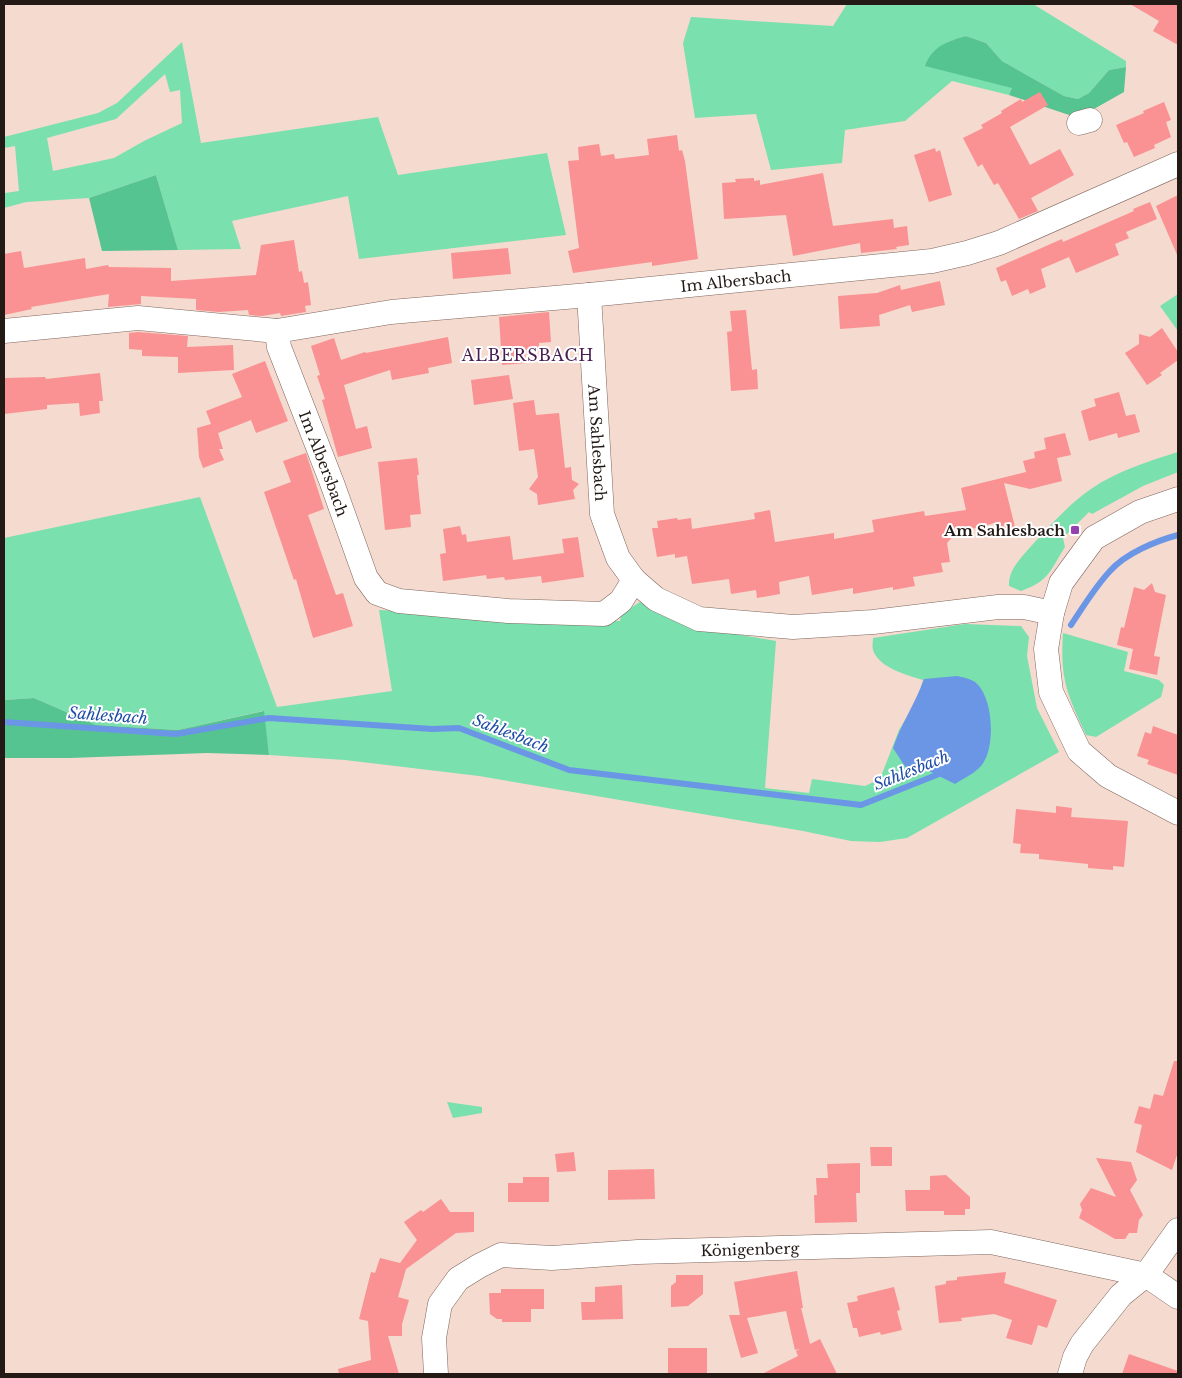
<svg xmlns="http://www.w3.org/2000/svg" width="1182" height="1378" font-family="'Libre Baskerville',serif">
<style>
.green{fill:#79e0ae;fill-rule:evenodd}
.forest{fill:#55c491}
.water{fill:#6b96e5}
.lines{fill:none;stroke-linecap:round;stroke-linejoin:round}
.stream{stroke:#6b96e5;stroke-width:6}
.building{fill:#fa9192}
.minor-casing{stroke:#7e665d;stroke-width:25}
.minor{stroke:#fff;stroke-width:24}
.poi-dot{fill:#9541b0;stroke:#fff;stroke-width:2}
.labels{text-anchor:middle;dominant-baseline:central;stroke-width:4;stroke-linejoin:round;paint-order:stroke}
.street-label{font-size:15px;fill:#231a16;stroke:#fff}
.poi-label{font-size:15px;font-weight:bold;fill:#231a16;stroke:#fff;text-anchor:end}
.neighbourhood-label{font-size:16px;letter-spacing:1px;fill:#451d52;stroke:#fff}
.water-label{font-size:16px;font-style:italic;fill:#1e4ca8;stroke:#fff}
</style>
<rect width="100%" height="100%" fill="#f5dacf"/>
<g class="green">
<polygon points="847,4 1033,4 1126,61 1126,67 1109,70 1089,93 1078,99 1064,96 1002,61 986,43 966,36 947,42 1012,88 1009,95 952,81 905,121 845,130 842,163 771,170 756,114 695,118 683,43 691,17 833,26"/>
<path d="M182,42l19,101 177,-26 20,58 149,-22 19,82 -207,24 -11,-63 -116,25 9,28 -63,1 -22,-75 -67,23 -63,4 -22,6v-21l1,6 14,-2 -4,-45 -11,2v-11l94,-24 19,-10zM165,74l5,18 10,-2 2,33 -38,18 -30,17 -61,13 -6,-33 69,-19z"/>
<polygon points="1178,294 1178,331 1160,306"/>
<path d="M1178,452v20l-35,14 -51,28 -3,-2 -26,26 2,9c-15,24 -16,34 -44,44l-12,-5c-1,-17 14,-30 24,-42 18,-19 36,-40 58,-55 26,-18 58,-28 87,-37z"/>
<path d="M200,497l77,210 115,-16 -13,-81 241,11 1,-7 19,-12c42,25 90,31 136,39l-11,147 44,5 3,-14 53,7 15,-7 19,-49 18,-30 6,-20c-16,-5 -44,-12 -50,-30 -1,-4 0,-9 0,-12l92,-14 56,2 8,11 -2,19 10,52 22,44 -152,86 -27,4 -29,-1 -48,-10 -324,-55 -134,-16 -76,-5 -6,-44 -85,19 -82,-5 -62,-27 -30,2v-162z"/>
<path d="M1063,633l65,19 -4,19 35,9 5,5 -3,12 -65,40 -10,-2c-19,-41 -26,-56 -23,-102z"/>
<polygon points="447,1102 482,1107 482,1113 453,1118"/>
</g>
<g class="forest">
<path d="M966,36l20,7 16,18 62,35 14,3 11,-6 20,-23 17,-3 -2,25 -46,26 -69,-23 3,-7 -87,-22c7,-19 22,-25 41,-30z"/>
<polygon points="156,175 178,250 102,251 89,198"/>
<polygon points="34,698 96,725 178,730 264,711 269,755 207,753 70,758 4,758 4,700"/>
</g>
<path class="water" d="M957,676c5,1 14,3 18,6 19,15 21,67 6,84 -7,8 -17,12 -26,18l-34,-17 -13,4 -15,-23c8,-24 22,-44 31,-69z"/>
<g class="lines">
<g class="stream">
<path d="M1071,625c12,-18 24,-38 39,-54 16,-18 46,-30 68,-36"/>
<polyline points="4,722 176,734 269,718 432,729 459,728 569,770 861,805 944,772"/>
</g>
</g>
<g class="building">
<polygon points="1130,4 1178,4 1178,45 1153,31 1159,21"/>
<polygon points="1040,92 1048,105 1010,127 1030,165 1060,149 1074,175 1031,198 1038,211 1019,219 998,183 994,185 982,164 978,167 963,138 983,128 981,125 1002,113 1001,111 1021,99 1022,102"/>
<polygon points="1164,102 1171,120 1166,122 1171,137 1154,145 1155,148 1134,157 1127,142 1124,143 1116,125 1144,113 1143,111"/>
<polygon points="677,135 679,151 682,150 685,161 698,259 652,266 652,262 573,273 568,251 579,248 568,161 579,160 578,147 599,144 601,156 614,154 615,159 649,155 647,139"/>
<polygon points="935,148 936,152 940,150 952,195 929,202 914,155"/>
<polygon points="823,173 833,226 893,219 894,228 907,226 909,245 896,247 897,249 861,253 860,243 793,256 786,215 724,219 722,183 736,182 735,179 754,178 754,181 760,180 760,185"/>
<polygon points="1178,195 1178,257 1156,206"/>
<polygon points="1150,202 1157,219 1126,232 1129,238 1115,244 1119,255 1076,273 1069,257 1041,269 1046,287 1030,294 1028,289 1012,296 1006,280 1001,282 996,268 1062,239 1063,242 1134,211 1133,209"/>
<polygon points="294,240 299,272 302,271 304,283 308,282 311,305 305,306 306,312 281,316 280,313 262,316 249,315 248,310 219,312 196,310 196,299 141,296 141,304 108,307 109,294 31,307 32,309 4,315 4,254 21,251 24,268 85,258 86,269 108,265 109,267 171,268 171,281 256,275 261,245"/>
<polygon points="508,248 511,274 453,279 451,253"/>
<polygon points="940,281 945,305 912,312 910,305 879,315 880,326 840,329 838,296 877,293 900,285 901,290"/>
<polygon points="746,310 752,370 757,369 758,389 731,391 727,332 732,331 730,311"/>
<polygon points="549,312 551,342 539,343 539,349 525,350 526,363 502,365 499,317"/>
<polygon points="1162,328 1178,352 1178,360 1160,373 1162,375 1147,385 1125,353 1139,344 1139,334 1150,337"/>
<polygon points="138,332 188,336 187,347 233,345 234,370 178,373 178,357 142,356 142,350 129,349 129,333"/>
<polygon points="448,337 452,363 428,368 429,373 392,380 390,370 344,385 356,429 367,426 372,448 338,457 322,400 325,399 317,376 320,375 311,346 334,338 341,360 365,352 366,353"/>
<polygon points="265,361 288,421 256,433 251,420 218,433 223,449 219,449 224,460 203,468 199,457 197,428 211,424 206,411 242,397 232,374"/>
<polygon points="100,373 103,401 99,401 100,413 80,416 79,403 47,405 47,409 4,414 4,378 45,377 46,379"/>
<polygon points="509,375 513,399 474,405 471,380"/>
<polygon points="1119,392 1126,416 1135,414 1140,432 1118,438 1117,433 1089,441 1081,411 1096,406 1094,399"/>
<polygon points="534,400 536,415 559,413 565,468 571,467 572,480 579,484 573,490 575,499 538,505 537,494 529,489 538,477 534,449 519,451 513,403"/>
<polygon points="1065,433 1071,455 1057,458 1062,481 1030,489 1004,483 1016,531 998,535 995,523 956,533 947,543 950,562 941,563 943,572 913,577 915,586 893,590 893,587 853,594 853,588 812,595 809,576 779,582 780,594 757,598 756,590 731,594 729,579 692,584 687,556 675,558 675,554 657,557 652,528 658,528 657,521 677,518 678,520 691,518 692,529 755,519 754,513 770,510 775,542 834,533 834,539 874,532 872,520 924,511 925,516 966,510 961,488 1026,472 1023,461 1035,458 1034,452 1046,449 1044,438"/>
<polygon points="306,453 324,509 308,515 336,595 343,593 353,626 313,638 296,579 294,580 264,492 291,482 283,461"/>
<polygon points="417,458 419,475 417,475 421,514 410,515 411,527 385,530 378,462"/>
<polygon points="460,526 462,535 466,534 467,542 510,536 513,560 564,553 562,539 578,537 584,577 542,583 541,576 505,580 504,577 487,579 486,575 443,581 440,554 446,553 443,529"/>
<polygon points="1152,583 1155,592 1166,595 1154,656 1160,657 1157,675 1129,669 1133,649 1117,645 1121,627 1124,628 1134,587 1144,590"/>
<polygon points="1153,726 1178,735 1178,775 1147,764 1149,760 1137,756 1145,732 1151,734"/>
<polygon points="1056,806 1072,808 1071,817 1128,821 1124,867 1113,866 1113,870 1088,868 1088,864 1039,859 1039,854 1020,853 1021,844 1013,843 1016,809 1056,813"/>
<polygon points="1174,1061 1178,1061 1178,1152 1172,1170 1136,1152 1142,1125 1134,1123 1139,1106 1150,1109 1154,1094 1163,1096"/>
<polygon points="870,1147 892,1147 892,1166 871,1166"/>
<polygon points="574,1152 576,1171 557,1172 555,1154"/>
<polygon points="1096,1158 1131,1162 1137,1180 1130,1190 1143,1215 1139,1220 1137,1233 1129,1233 1125,1239 1115,1239 1079,1218 1082,1210 1080,1204 1091,1188 1116,1197"/>
<polygon points="860,1163 860,1193 856,1193 857,1222 815,1223 814,1195 817,1195 816,1178 828,1178 827,1164"/>
<polygon points="654,1169 655,1199 608,1200 608,1170"/>
<polygon points="946,1175 970,1197 970,1209 965,1209 965,1215 944,1215 944,1211 906,1211 905,1190 930,1190 930,1176"/>
<polygon points="523,1177 549,1177 549,1202 508,1202 508,1183 523,1183"/>
<polygon points="441,1199 450,1212 474,1212 474,1232 456,1233 406,1269 398,1297 409,1300 402,1324 402,1336 388,1336 399,1374 339,1374 338,1369 371,1360 368,1321 359,1319 371,1272 375,1273 380,1258 400,1263 417,1240 404,1222 421,1210 423,1212"/>
<polygon points="797,1271 803,1308 801,1308 810,1344 820,1339 837,1374 762,1374 798,1356 796,1351 800,1349 795,1350 786,1311 747,1318 758,1353 741,1358 729,1315 740,1315 734,1282"/>
<polygon points="1006,1272 1004,1283 1057,1300 1047,1328 1038,1325 1032,1345 1006,1338 1012,1320 994,1314 961,1318 962,1321 939,1323 935,1286 946,1284 946,1281 957,1280 957,1277"/>
<polygon points="676,1275 703,1275 703,1294 688,1306 671,1307 671,1286 676,1282"/>
<polygon points="622,1285 623,1319 582,1320 581,1302 595,1302 595,1287"/>
<polygon points="894,1287 900,1310 897,1311 902,1330 881,1335 880,1332 859,1337 857,1328 853,1328 847,1303 858,1301 857,1296"/>
<polygon points="501,1289 544,1289 544,1309 531,1309 531,1322 502,1322 502,1319 497,1319 490,1314 489,1293 501,1293"/>
<rect x="668" y="1348" width="39" height="26"/>
<polygon points="1129,1354 1178,1371 1178,1374 1122,1374"/>
</g>
<g class="lines">
<g class="minor-casing">
<g id="minor">
<polyline points="1079,123 1090,120"/>
<path id="s1" d="M589,295l13,219 16,44 16,22 22,19 43,20 94,8 80,-5 125,-15h26l28,6"/>
<path id="s2" d="M4,331l134,-13 139,13 114,-19 198,-17 343,-34 35,-8 32,-10 179,-79"/>
<path id="s3" d="M277,331l2,16 53,136 34,95 11,15 22,8 109,10 96,3 17,-13 13,-21"/>
<polyline points="1178,499 1140,512 1094,538 1061,583 1052,613 1046,649 1051,692 1079,751 1108,776 1178,813"/>
<path id="s4" d="M436,1374l-2,-36 6,-34 18,-25 21,-13 22,-11 51,3 86,-6 353,-10 155,33 32,22"/>
<polyline points="1070,1374 1075,1357 1082,1344 1121,1295 1146,1275 1178,1230"/>
</g>
</g>
<use href="#minor" class="minor"/>
</g>
<rect class="poi-dot" x="1070" y="525" width="10" height="10" rx="2.5"/>
<g class="labels">
<g class="street-label">
<text stroke="none"><textPath href="#s2" startOffset="736">Im Albersbach</textPath></text>
<text stroke="none"><textPath href="#s1" startOffset="148">Am Sahlesbach</textPath></text>
<text stroke="none"><textPath href="#s3" startOffset="141">Im Albersbach</textPath></text>
<text stroke="none"><textPath href="#s4" startOffset="400">Königenberg</textPath></text>
</g>
<g class="poi-label">
<text x="1065" y="530">Am Sahlesbach</text>
</g>
<g class="neighbourhood-label">
<text x="528" y="355">ALBERSBACH</text>
</g>
<g class="water-label">
<text transform="translate(108 715) rotate(4)">Sahlesbach</text>
<text transform="translate(511 733) rotate(21)">Sahlesbach</text>
<text transform="translate(911 770) rotate(-22)">Sahlesbach</text>
</g>
</g>
<rect width="1182" height="1378" fill="none" stroke="#231a16" stroke-width="10"/>
</svg>
